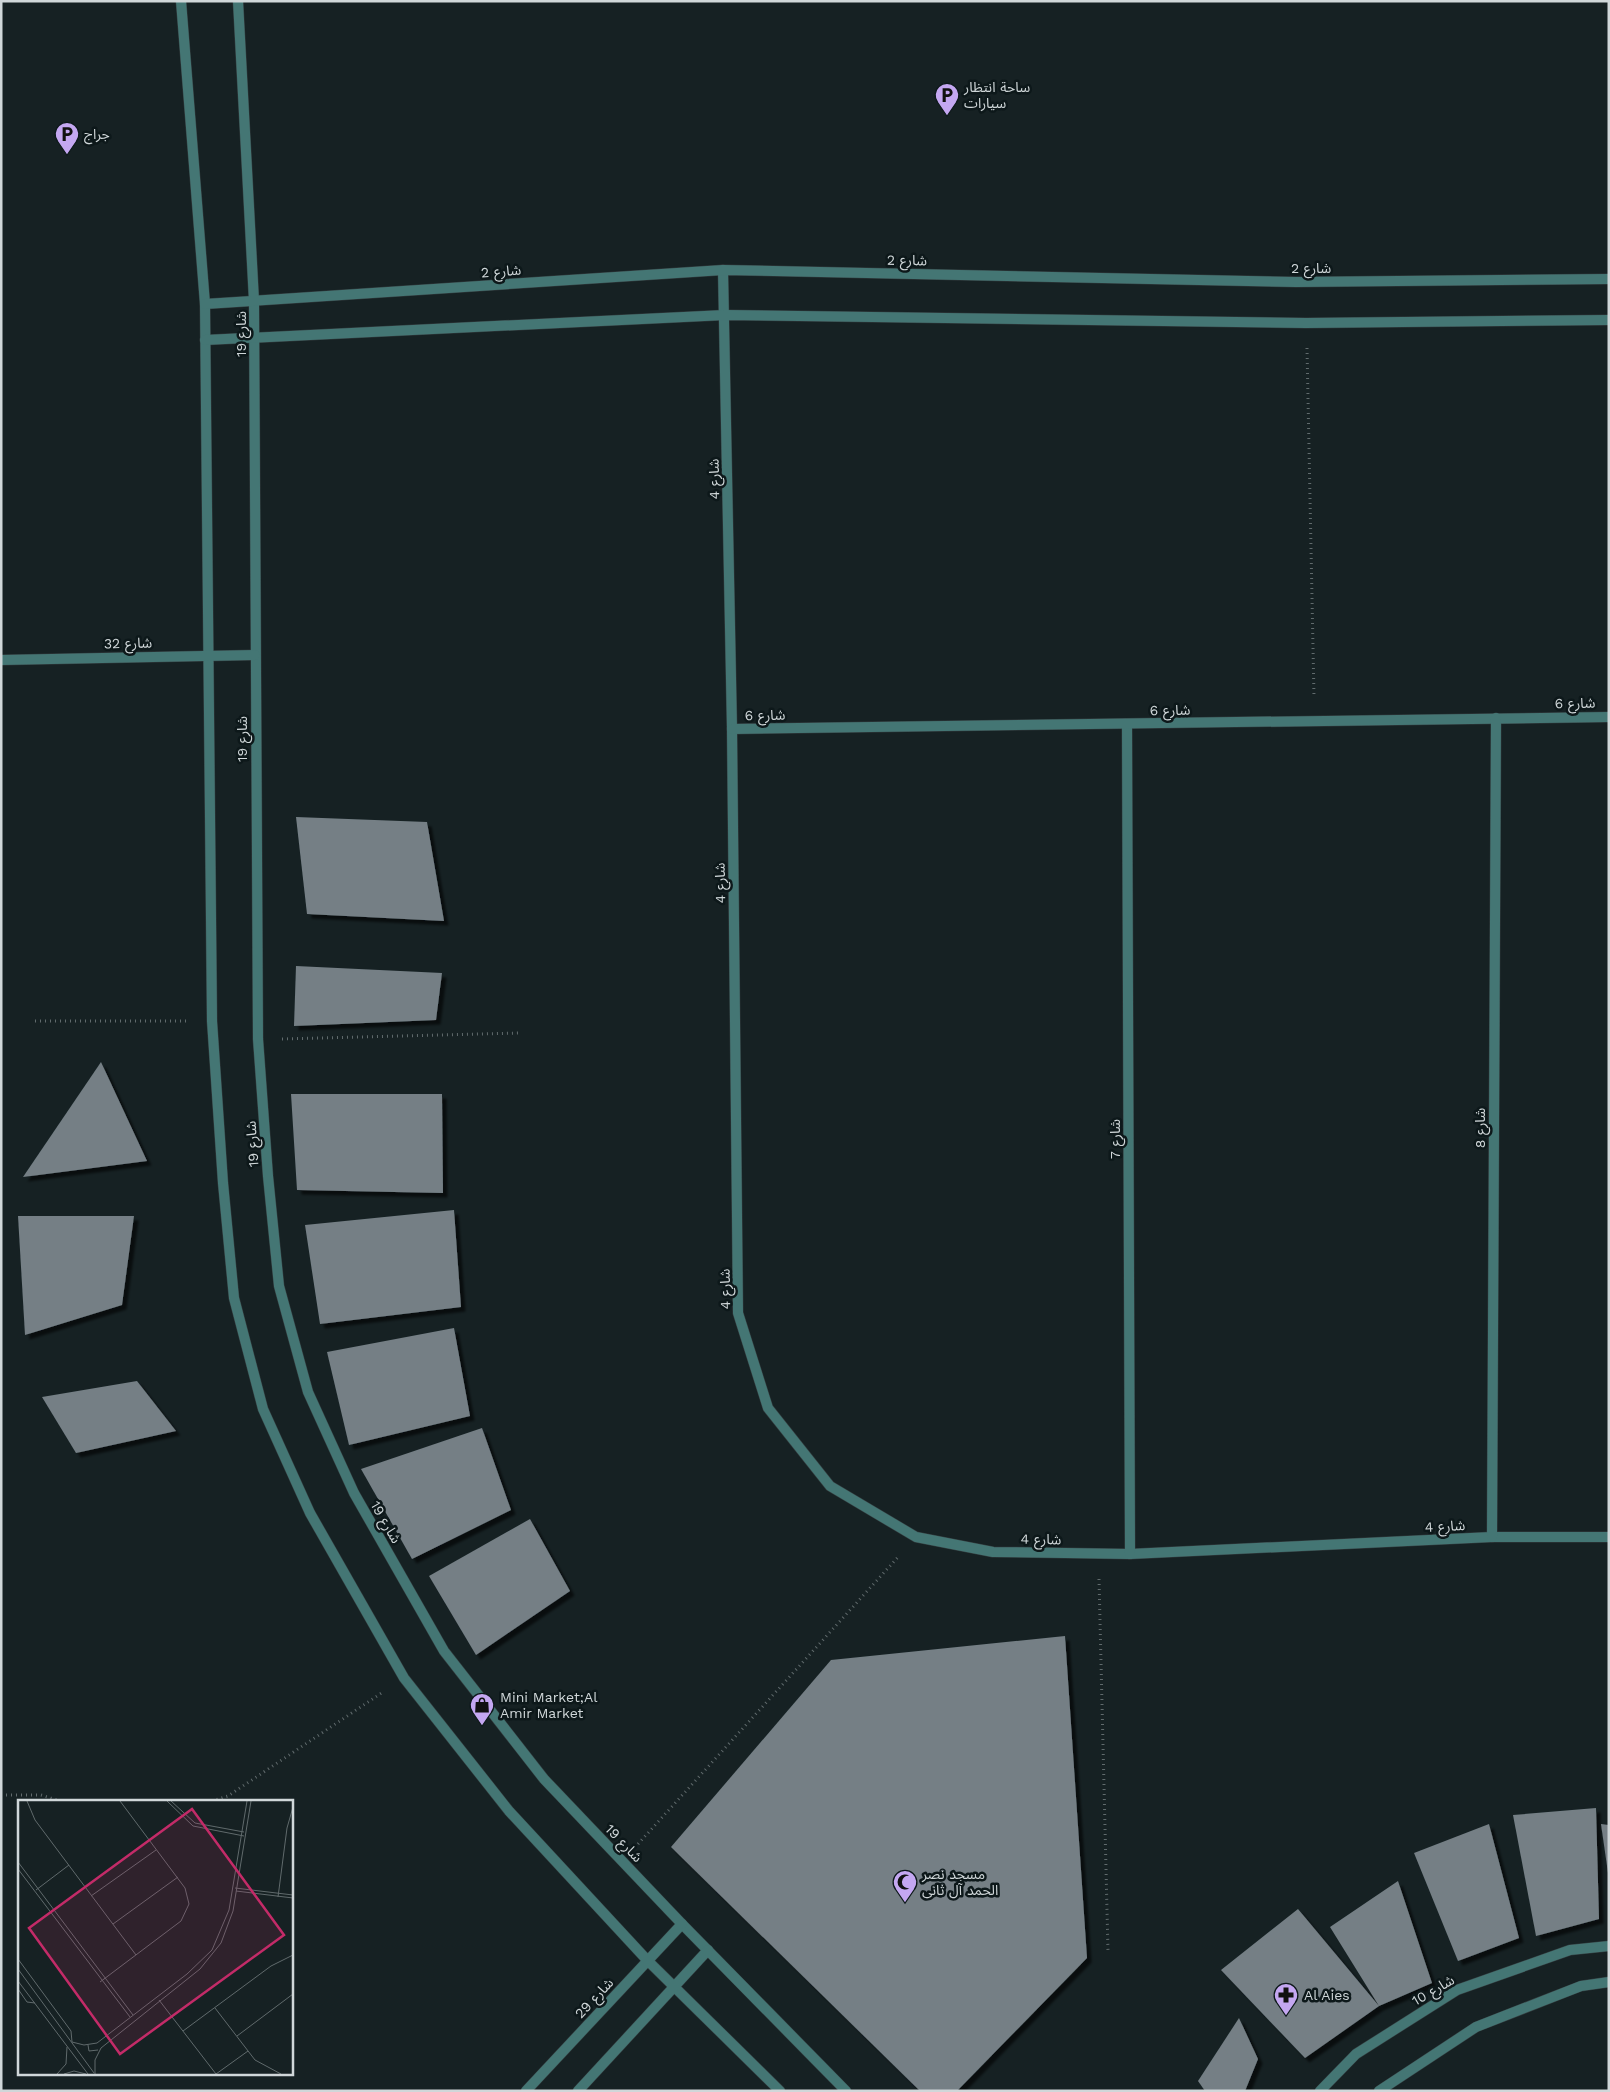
<svg xmlns="http://www.w3.org/2000/svg" width="1610" height="2092" font-family="'Work Sans','Noto Sans Arabic',sans-serif">
<style>
.building{fill:#747f85;filter:url(#shadow)}
.lines{fill:none;stroke-linecap:round;stroke-linejoin:round}
.street-casing{stroke:#343e40;stroke-width:11}
.path{stroke:#616b6d;stroke-width:3;stroke-dasharray:1 4;stroke-linecap:butt}
.street{stroke:#447674;stroke-width:10}
.labels{text-anchor:middle;dominant-baseline:central;stroke-width:5;stroke-linejoin:round;paint-order:stroke}
.poi-label{font-size:14px;fill:#d0d7d9;stroke:#0d181a;text-anchor:start}
.street-label{font-size:14px;fill:#d0d7d9;stroke:#0d181a}
.inset-road{fill:none;stroke:#606a6c;stroke-width:1}
.view{fill:#c32b68;fill-opacity:0.15;stroke:#c32b68;stroke-width:2.5}
.inset-edge{fill:none;stroke:#d0d7d9;stroke-width:2.5}
</style>
<defs>
<filter id="shadow"><feDropShadow dx="4.5" dy="4.5" stdDeviation="1" flood-color="#0009"/></filter>
</defs>
<rect width="100%" height="100%" fill="#162123"/>
<g class="building">
<polygon points="296,817 427,822 444,921 307,914"/>
<polygon points="296,966 442,973 436,1020 294,1026"/>
<polygon points="101,1062 147,1161 23,1177"/>
<polygon points="291,1094 442,1094 443,1193 297,1190"/>
<polygon points="454,1210 461,1307 320,1324 305,1225"/>
<polygon points="18,1216 134,1216 122,1305 25,1335"/>
<polygon points="454,1328 470,1416 349,1445 327,1352"/>
<polygon points="137,1381 176,1431 76,1453 42,1397"/>
<polygon points="482,1428 511,1510 412,1559 361,1469"/>
<polygon points="530,1519 570,1591 476,1655 429,1576"/>
<polygon points="1065,1636 1087,1958 957,2091 920,2091 671,1847 831,1660"/>
<polygon points="1596,1808 1599,1919 1536,1936 1513,1815"/>
<polygon points="1489,1824 1519,1938 1458,1961 1414,1853"/>
<polygon points="1601,1824 1609,1825 1609,1873 1608,1873"/>
<polygon points="1398,1881 1432,1983 1379,2006 1305,2058 1221,1970 1298,1909 1379,2006 1330,1927"/>
<polygon points="1239,2018 1258,2059 1245,2091 1205,2091 1198,2081"/>
</g>
<g class="lines">
<g class="street-casing">
<g id="street">
<polyline points="181,1 205,304 212,1021 223,1183 234,1298 263,1409 310,1513 404,1678 509,1811 647,1960 780,2091"/>
<polyline points="238,1 254,301 258,1039 268,1176 279,1286 308,1392 354,1493 444,1651 544,1779 682,1924 846,2091"/>
<polyline points="723,270 732,729 738,1313 768,1408 830,1486 916,1537 993,1552 1130,1554 1492,1537 1609,1537"/>
<polyline points="205,304 723,270 1296,282 1609,279"/>
<polyline points="205,340 725,315 1306,323 1609,320"/>
<polyline points="1,660 255,655"/>
<polyline points="1127,724 1130,1554"/>
<polyline points="732,729 1609,717"/>
<polyline points="1492,1537 1496,718"/>
<polyline points="526,2091 682,1924"/>
<polyline points="578,2091 708,1950"/>
<polyline points="1320,2091 1356,2054 1457,1990 1570,1950 1609,1946"/>
<polyline points="1379,2091 1476,2027 1581,1986 1609,1982"/>
</g>
</g>
<g class="path">
<polyline points="1307,348 1314,697"/>
<polyline points="35,1021 187,1021"/>
<polyline points="282,1039 521,1033"/>
<polyline points="1099,1579 1108,1951"/>
<polyline points="1,1795 41,1795 60,1801"/>
<polyline points="212,1801 228,1796 383,1692"/>
<polyline points="638,1844 899,1556"/>
</g>
<use href="#street" class="street"/>
</g>
<defs>
<g id="parking-pin" transform="scale(1.25)"><path d="M0 17L-7.5 6A9.5 9.5 0 1 1 7.5 6Z" fill="#c4a7f1" stroke="#0d181a"/><path d="M-3.5-5.5H1a3.5 3.5 0 0 1 0 7H-1V5.5H-3.5ZM-1-3.4V-.6H.8a1.4 1.4 0 0 0 0-2.8Z" fill="#111"/></g>
<g id="shop-pin" transform="scale(1.25)"><path d="M0 17L-7.5 6A9.5 9.5 0 1 1 7.5 6Z" fill="#c4a7f1" stroke="#0d181a"/><path d="M-5-2.5h2.3a2.7 3.5 0 0 1 5.4 0H5L5.5 6h-11ZM-1.5-2.5h3a1.5 2.3 0 0 0-3 0Z" fill="#111"/></g>
<g id="mosque-pin" transform="scale(1.25)"><path d="M0 17L-7.5 6A9.5 9.5 0 1 1 7.5 6Z" fill="#c4a7f1" stroke="#0d181a"/><path d="M3.5-4.9A6 6 0 1 0 3.5 4.9A5 5 0 1 1 3.5-4.9Z" fill="#111"/></g>
<g id="pharmacy-pin" transform="scale(1.25)"><path d="M0 17L-7.5 6A9.5 9.5 0 1 1 7.5 6Z" fill="#c4a7f1" stroke="#0d181a"/><path d="M-2-6h4v4h4v4h-4v4h-4v-4h-4v-4h4Z" fill="#111"/></g>
</defs>
<g fill-rule="evenodd">
<use href="#parking-pin" x="947" y="95"/>
<use href="#parking-pin" x="67" y="134"/>
<use href="#shop-pin" x="482" y="1705"/>
<use href="#mosque-pin" x="905" y="1882"/>
<use href="#pharmacy-pin" x="1286" y="1995"/>
</g>
<g class="labels">
<g class="poi-label">
<text x="964" y="87">ساحة انتظار<tspan x="964" dy="16">سيارات</tspan></text>
<text x="84" y="134">جراج</text>
<text x="500" y="1697">Mini Market;Al<tspan x="500" dy="16">Amir Market</tspan></text>
<text x="922" y="1874">مسجد نصر<tspan x="922" dy="16">الحمد آل ثانى</tspan></text>
<text x="1304" y="1995">Al Aies</text>
</g>
<g class="street-label">
<text transform="translate(907 260) rotate(1)">شارع 2</text>
<text x="1311" y="268">شارع 2</text>
<text transform="translate(501 271) rotate(-4)">شارع 2</text>
<text transform="translate(241 334) rotate(-90)">شارع 19</text>
<text transform="translate(714 479) rotate(-91)">شارع 4</text>
<text transform="translate(128 643) rotate(-1)">شارع 32</text>
<text transform="translate(1575 703) rotate(-1)">شارع 6</text>
<text transform="translate(1170 710) rotate(-1)">شارع 6</text>
<text transform="translate(765 715) rotate(-1)">شارع 6</text>
<text transform="translate(242 739) rotate(-90)">شارع 19</text>
<text transform="translate(720 883) rotate(-91)">شارع 4</text>
<text transform="translate(1480 1128) rotate(-90)">شارع 8</text>
<text transform="translate(1115 1139) rotate(-90)">شارع 7</text>
<text transform="translate(252 1144) rotate(-94)">شارع 19</text>
<text transform="translate(725 1289) rotate(-91)">شارع 4</text>
<text transform="translate(386 1522) rotate(60)">شارع 19</text>
<text transform="translate(1445 1526) rotate(-3)">شارع 4</text>
<text transform="translate(1041 1539) rotate(1)">شارع 4</text>
<text transform="translate(624 1843) rotate(46)">شارع 19</text>
<text transform="translate(1433 1990) rotate(-30)">شارع 10</text>
<text transform="translate(594 1998) rotate(-47)">شارع 29</text>
</g>
</g>
<g transform="translate(18 1800)">
<rect width="275" height="275" fill="#162123"/>
<path class="inset-road" d="M9,1l8,19 101,135M149,1l26,25 51,10M153,1l24,22 49,9M0,62l115,153M0,69l112,148M217,88l58,7M18,90l33,-25M218,91l57,7M73,96l65,-46M260,97l9,-69 6,-21M95,124l65,-47M0,159l53,72 1,11 12,3 13,-2 90,-69 25,-24 17,-40 18,-109M0,169l76,104M0,181l70,93M82,182l81,-61 8,-17 -4,-16 -65,-87M0,189l9,13 8,1M141,200l57,74M197,208l40,52 26,14M165,231l88,-65 22,-11M219,236l56,-42M70,245l1,6 9,-1M39,274l9,-10 1,-17M46,274l10,-3 12,3M77,274v-14l6,-12 99,-79 21,-26 12,-32 18,-110M198,274l32,-23"/>
<path class="view" d="M174,9l92,126 -164,119 -91,-126z"/>
<rect width="275" height="275" class="inset-edge"/>
</g>
<rect width="1610" height="2092" fill="none" stroke="#d0d7d9" stroke-width="5"/>
</svg>
